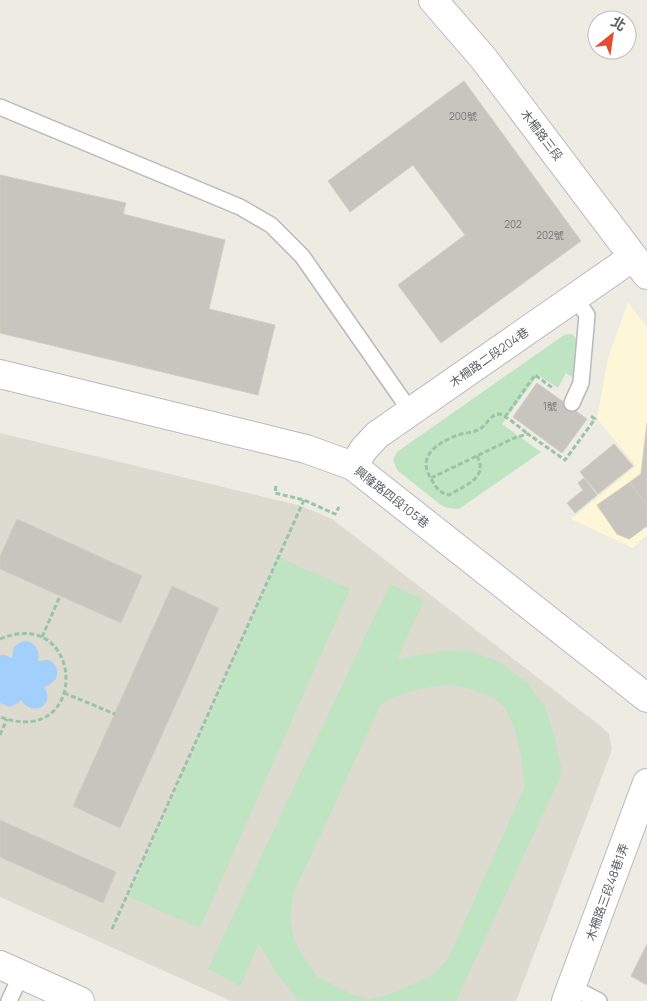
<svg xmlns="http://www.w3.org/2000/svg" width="647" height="1001" font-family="Manrope,'Noto Sans TC',sans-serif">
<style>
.commercial{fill:#fdf7d7}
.education{fill:#dddad0}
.green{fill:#bfe4c1;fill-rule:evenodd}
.water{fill:#a2cffc}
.building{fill:#c8c5bf;stroke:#d1cdc0}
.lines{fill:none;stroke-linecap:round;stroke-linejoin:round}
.lane-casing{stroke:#b7b9be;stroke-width:18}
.street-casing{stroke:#b7b9be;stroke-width:30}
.secondary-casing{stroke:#b7bac0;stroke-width:30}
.path{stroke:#98c4a8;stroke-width:3;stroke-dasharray:5 2.5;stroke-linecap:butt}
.lane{stroke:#fff;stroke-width:15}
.street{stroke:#fff;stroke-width:28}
.secondary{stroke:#fff;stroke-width:28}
.labels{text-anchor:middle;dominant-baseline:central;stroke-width:4;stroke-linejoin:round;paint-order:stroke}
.number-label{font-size:10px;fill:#767779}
.street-label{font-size:12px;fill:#5a5d62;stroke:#fff}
</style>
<rect width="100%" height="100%" fill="#edebe2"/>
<polygon class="commercial" points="628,302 647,327 647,535 633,548 571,519 636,466 597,419 608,358"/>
<polygon class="education" points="0,433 301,506 332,519 603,728 609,734 612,749 609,758 516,1001 231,1001 0,897"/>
<g class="green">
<polygon points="569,334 573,335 579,342 574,378 566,373 558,388 538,375 502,424 541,452 459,509 447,508 441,505 397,470 393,460 397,452 564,335"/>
<polygon points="280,558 350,589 200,928 129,897"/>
<path d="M390,584l34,16 -27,59 51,-9 23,2 27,9 28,21 19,24 10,32 7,35 -106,228h-157l-22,-27 -18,-30 -19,42 -32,-17zM452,685l22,5 20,8 12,11 9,20 5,21 5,36 -77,173 -16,17 -45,19 -19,4 -17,-5 -33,-17 -12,-16 -12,-21 -4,-23 3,-23 88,-190c23,-12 45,-18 71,-19z"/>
</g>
<path class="water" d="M26,641c10,2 14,10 12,20l11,-1c8,5 10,11 7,19l-7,6 -5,2c12,18 -11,31 -23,13l-3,3 -8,4 -10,-4v-48h4l8,3 2,-11 7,-5z"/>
<g class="building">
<polygon points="464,81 581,241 441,343 398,285 465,235 413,165 350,212 328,181"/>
<polygon points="0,175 126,203 123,214 225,240 209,309 275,325 258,395 0,333"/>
<polygon points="537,383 587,419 562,453 513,417"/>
<polygon points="647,423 647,506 630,482 641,474"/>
<polygon points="614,444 633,466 598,494 580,472"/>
<polygon points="584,478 597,495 575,513 567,503 583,490 578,483"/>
<polygon points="630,482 647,506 647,526 629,539 617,534 597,505"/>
<polygon points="17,519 142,576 121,623 0,569 0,556"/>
<polygon points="172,586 219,608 120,828 73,806"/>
<polygon points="0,820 116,872 103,903 0,857"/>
<polygon points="647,944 647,985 631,976"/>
</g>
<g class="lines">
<g class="lane-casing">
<g id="lane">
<polyline points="0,107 240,207 271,225 302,256 411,412"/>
<polyline points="572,403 581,383 587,315 575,298"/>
<polyline points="572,987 599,1001"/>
<polyline points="9,1001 21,975"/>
</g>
</g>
<g class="street-casing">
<g id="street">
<polyline points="0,374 306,449 353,466 647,698"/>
<polyline points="353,466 364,449 377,435 633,257"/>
<polyline points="566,1001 647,783"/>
</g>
</g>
<g class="secondary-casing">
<g id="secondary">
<polyline points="433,0 484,59 647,275"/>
<polyline points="0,965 80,1001"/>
</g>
</g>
<g class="path">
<polyline points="505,417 535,375 554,389"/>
<path d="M477,456c12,22 -12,29 -28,39 -10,-2 -14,-9 -19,-18 -12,-21 6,-33 25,-41 7,-3 16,-3 23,-6 8,-3 12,-16 21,-16 7,1 22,15 29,20"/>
<polyline points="431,478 514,438 528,434 565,460 595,419 589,415"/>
<polyline points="276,486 275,493 304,500 335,514 339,507"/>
<polyline points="42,637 60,596"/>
<path d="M0,639c85,-35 91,111 0,78"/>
<polyline points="64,693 115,714"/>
<polyline points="0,735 7,719"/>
<polyline points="112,929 304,500"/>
</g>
<use href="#lane" class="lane"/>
<use href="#street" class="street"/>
<use href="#secondary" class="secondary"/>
</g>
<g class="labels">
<g class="number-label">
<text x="463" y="116">200號</text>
<text x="513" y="224">202</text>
<text x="550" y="235">202號</text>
<text x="550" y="406">1號</text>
</g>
<g class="street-label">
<text transform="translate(542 135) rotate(53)">木柵路三段</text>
<text transform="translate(489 357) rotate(-35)">木柵路二段204巷</text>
<text transform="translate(392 497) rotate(38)">興隆路四段105巷</text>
<text transform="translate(607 892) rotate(-70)">木柵路三段48巷1弄</text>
</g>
</g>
<g transform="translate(612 35) rotate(30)"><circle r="24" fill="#ffffff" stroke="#bdbec0"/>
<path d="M0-4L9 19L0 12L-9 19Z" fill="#e44c31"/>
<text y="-8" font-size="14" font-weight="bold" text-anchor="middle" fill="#5a5d62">北</text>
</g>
</svg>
